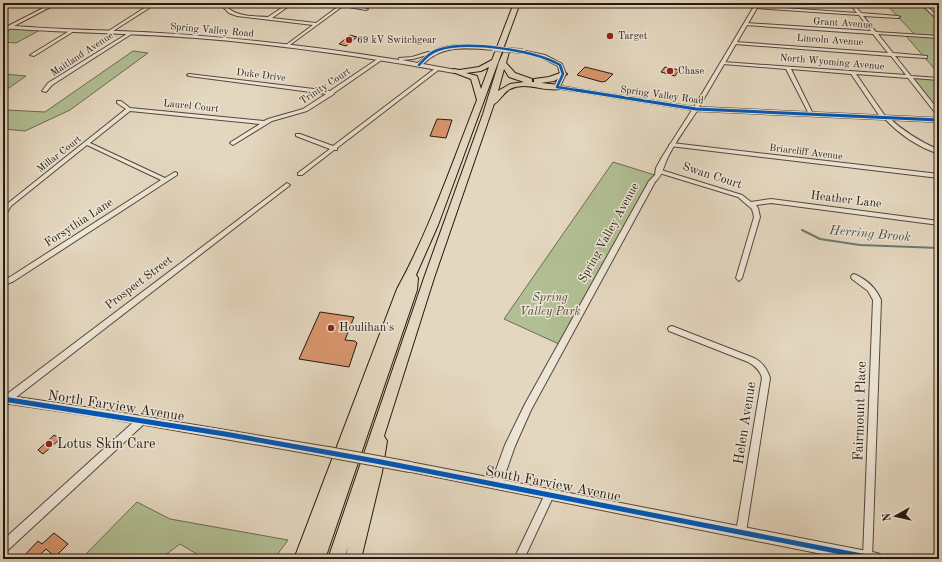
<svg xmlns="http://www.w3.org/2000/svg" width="942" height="562" font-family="'Old Standard TT',serif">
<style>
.green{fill:#b2bf94;stroke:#6c6c52}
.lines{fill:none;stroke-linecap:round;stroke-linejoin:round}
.stream{stroke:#687a70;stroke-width:2}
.building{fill:#da976f;stroke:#251911}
.minor-casing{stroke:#55483c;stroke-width:2}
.tertiary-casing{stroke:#55483c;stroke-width:2}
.trunk-casing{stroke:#251911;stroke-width:2}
.minor{fill:#ede5d5;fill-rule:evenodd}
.tertiary{fill:#ede5d5;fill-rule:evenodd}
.trunk{fill:#e4d7bf;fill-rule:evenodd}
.tertiary-bridge-far1-casing{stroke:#55483c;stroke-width:5.5;stroke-linecap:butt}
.tertiary-bridge-casing{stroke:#55483c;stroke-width:12;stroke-linecap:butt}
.tertiary-bridge-far1{stroke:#ede5d5;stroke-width:4.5}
.tertiary-bridge{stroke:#ede5d5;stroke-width:10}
.cycleway-far2-casing{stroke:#ede5d5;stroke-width:4}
.cycleway-far1-casing{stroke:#ede5d5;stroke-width:5}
.cycleway-casing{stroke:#ede5d5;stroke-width:8}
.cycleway-far2{stroke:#0057b8;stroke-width:2.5}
.cycleway-far1{stroke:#0057b8;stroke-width:3}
.cycleway{stroke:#0057b8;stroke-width:5}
.poi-dot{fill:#8f2418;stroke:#ede5d5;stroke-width:1.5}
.labels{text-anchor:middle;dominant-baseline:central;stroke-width:3;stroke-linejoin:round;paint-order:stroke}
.far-street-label{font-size:10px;fill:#251911;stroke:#ede5d5}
.far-poi-label{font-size:10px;fill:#251911;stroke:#ede5d5;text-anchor:start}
.street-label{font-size:12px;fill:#251911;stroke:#ede5d5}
.park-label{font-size:12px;font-style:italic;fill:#4f4b38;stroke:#ede5d5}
.poi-label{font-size:12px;fill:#251911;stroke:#ede5d5;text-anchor:start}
.water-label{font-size:13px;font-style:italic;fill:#4c5148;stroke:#ede5d5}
.near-street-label{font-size:14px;fill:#251911;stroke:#ede5d5}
.near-poi-label{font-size:14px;fill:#251911;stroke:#ede5d5;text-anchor:start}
</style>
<rect width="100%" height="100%" fill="#e4d7bf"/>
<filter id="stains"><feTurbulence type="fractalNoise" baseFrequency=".005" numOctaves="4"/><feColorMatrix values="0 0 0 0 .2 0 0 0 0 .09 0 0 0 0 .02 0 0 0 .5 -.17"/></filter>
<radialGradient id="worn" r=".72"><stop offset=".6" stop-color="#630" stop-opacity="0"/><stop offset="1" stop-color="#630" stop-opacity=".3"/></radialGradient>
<g class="green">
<polygon points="885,3 922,3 939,20 939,74 905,35 915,35"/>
<polygon points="9,28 42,29 16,43 3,42 3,31"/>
<polygon points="133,51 148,53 70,110 25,131 3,129 3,108 6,110 45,112"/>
<polygon points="3,74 26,76 3,92"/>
<polygon points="911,78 939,79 939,114"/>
<polygon points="613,162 658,176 561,345 504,319"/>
<polygon points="137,502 170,519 288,540 274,559 205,559 180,544 160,559 81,559"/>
</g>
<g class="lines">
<polyline class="stream" points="802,230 820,239 860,245 939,248"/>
</g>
<g class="building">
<polygon points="350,35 357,37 346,46 339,44"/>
<polygon points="585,67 613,74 606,81 602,82 577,75"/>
<polygon points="665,67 679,70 675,76 661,72"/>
<polygon points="437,119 452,120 446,138 430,136"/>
<polygon points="320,312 354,317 345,340 355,341 357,343 349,367 299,359"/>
<polygon points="54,435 60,439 43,454 38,450"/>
<polygon points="54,533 68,544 55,557 46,549 36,559 21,559 38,541 42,544"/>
</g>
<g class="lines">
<g class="minor-casing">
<g id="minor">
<polygon points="152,3 157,3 110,33 107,32"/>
<path d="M225,3h4l-2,4c10,10 27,9 41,10l21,-14h4l-21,15 44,5 27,-20h4l-2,1 23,5 -2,1 -23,-4 -56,41h-1v-2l27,-20 -76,-9 -8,-3 -5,-5z"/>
<path d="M849,3h4l8,10 37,3 2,1 -2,1 -35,-2 13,16 63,4v2l-61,-4 15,19 34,3v2h-2l-30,-2 16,20 28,2v2l-26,-2 26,33v4h-2l-29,-37 -52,-4 29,42h2c16,15 32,25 52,34v4c-21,-7 -40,-20 -55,-36h-3l-30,-44 -60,-5 22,45 -2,1 -2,-1 -23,-45 -63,-5 -2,-1 2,-1 183,13 -15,-19 -156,-12 -2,-1 2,-1 153,11 -15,-19 -127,-9 -2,-1 2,-1 125,8 -12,-16 -104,-7 -2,-1 2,-1 102,7z"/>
<polygon points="920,3 924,3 939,18 939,21"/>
<polygon points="934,3 939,3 939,4"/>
<polygon points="9,27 10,27 10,29 3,32 3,29"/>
<polygon points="71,30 74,31 34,56 30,55"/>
<polygon points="130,32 133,33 52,85 46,92 42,91 48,83"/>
<polygon points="379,58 383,59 334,93 334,94 307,111 272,121 233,145 230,143 231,142 260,124 130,111 90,143 165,178 175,172 177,173 177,175 14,281 3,286 3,280 10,277 161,180 87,145 11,206 5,216 3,217 3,210 7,204 126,109 117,103 117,101 121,101 130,108 264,121 268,119 303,109 326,94 189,76 187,75 189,74 330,91"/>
<polygon points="437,67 441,68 337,148 337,150 334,150 302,175 298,175 298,173 330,149 296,136 296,134 300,134 333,146"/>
<polygon points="672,143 939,174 939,178 670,146 669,145"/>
<polygon points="658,169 742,195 751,202 771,199 939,221 939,225 771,203 756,205 758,208 760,217 742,278 739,281 736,278 754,217 752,209 738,197 656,172 656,170"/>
<polygon points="287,183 290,185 289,186 6,405 3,406 3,397"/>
<path d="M854,274c12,5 22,14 27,26l-9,259h-8l-1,-2 10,-257 -5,-9 -16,-12 -1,-2 1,-2z"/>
<path d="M672,326l82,32c8,4 13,10 16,20l-24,154 -1,4 -4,1 -4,-1 -1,-4 26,-154c-2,-8 -7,-12 -14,-16l-79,-31 -1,-2 1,-2z"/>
<polygon points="141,417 144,418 145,421 144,424 7,551 3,552 3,540 138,418"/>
<polygon points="549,490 552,492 554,495 524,559 514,559 546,492"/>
</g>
</g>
<g class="tertiary-casing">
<g id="tertiary">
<path d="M53,3h5l-44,23c49,4 98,4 146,7 80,5 160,14 239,27v-2l13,-1 16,-5 2,1c19,-12 44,-7 64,-5l2,1 -2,1c-26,-2 -51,-6 -71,14l33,6 1,1 -3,2c-85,-16 -171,-28 -258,-35 -64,-5 -129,-5 -193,-10v-2h5zM427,55l-9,8 -16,-3 11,-1z"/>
<path d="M756,3h4l-61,104 240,11v4l-242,-11c-10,15 -21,30 -29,46 -5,10 -5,18 -13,25l-124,228 -16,36 -12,34 374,73 4,2 2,4h-36l-441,-88 -1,-4 1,-4 4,-1 83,16 12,-33 20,-41 124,-223 6,-6 1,-7 6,-11 30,-47 -137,-22 -1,-1 6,-13 -2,-8 -17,-9 -20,-5v-2l24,5 17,9 4,10 -6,12 134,21z"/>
<polygon points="3,395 99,409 328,447 332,448 333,452 332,456 328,457 99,417 3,403"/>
</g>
</g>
<g class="trunk-casing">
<g id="trunk">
<path d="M514,3h6l-82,222 -22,50 2,3 -1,12 -92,269h-31l103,-270c33,-60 55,-126 80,-189l-6,-21 -21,-8 4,-2 5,1 20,-3 13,-7zM489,67l-8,22 -4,-13 -11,-3 15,-2z"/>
<path d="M504,51l5,1 -3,11 9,10 17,6v3h2v-3l15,-2 14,-5 4,2 -13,7 -13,2 19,2v4c-17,3 -34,-8 -50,0 -7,4 -10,12 -16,15l-60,174 -50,158 3,5 -5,31 -21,87h-16l3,-12 -4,12h-16l96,-281 59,-164 16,-52zM504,69l5,8 15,5 -14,2 -12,7z"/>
</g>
</g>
<use href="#minor" class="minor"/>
<use href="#tertiary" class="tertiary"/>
<use href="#trunk" class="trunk"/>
<g class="tertiary-bridge-far1-casing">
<polyline id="tertiary-bridge-far1" points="494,49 523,51"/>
</g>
<g class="tertiary-bridge-casing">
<polyline id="tertiary-bridge" points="328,452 410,467"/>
</g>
<use href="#tertiary-bridge-far1" class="tertiary-bridge-far1"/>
<use href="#tertiary-bridge" class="tertiary-bridge"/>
<g class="cycleway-far2-casing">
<path id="cycleway-far2" d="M419,65c5,-6 11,-13 19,-15 29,-10 96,0 122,15l3,9 -6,13 25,4"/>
</g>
<g class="cycleway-far1-casing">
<polyline id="cycleway-far1" points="576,90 696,109 939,120"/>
</g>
<g class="cycleway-casing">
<polyline id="cycleway" points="3,399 225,434 381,462 877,559"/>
</g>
<use href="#cycleway-far2" class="cycleway-far2"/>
<use href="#cycleway-far1" class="cycleway-far1"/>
<use href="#cycleway" class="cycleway"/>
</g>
<g class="poi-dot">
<circle cx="610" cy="36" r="4"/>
<circle cx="349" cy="40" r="4"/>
<circle cx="670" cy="71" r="4"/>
<circle cx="331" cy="328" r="4"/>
<circle cx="49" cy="444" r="4"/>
</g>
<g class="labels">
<g class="far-street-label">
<text transform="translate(843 23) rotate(4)">Grant Avenue</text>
<text transform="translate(212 30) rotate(5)">Spring Valley Road</text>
<text transform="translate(830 40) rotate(4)">Lincoln Avenue</text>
<text transform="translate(82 54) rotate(-33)">Maitland Avenue</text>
<text transform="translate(832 62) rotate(5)">North Wyoming Avenue</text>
<text transform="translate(261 75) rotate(7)">Duke Drive</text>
<text transform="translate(325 86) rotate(-33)">Trinity Court</text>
<text transform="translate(662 95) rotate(8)">Spring Valley Road</text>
<text transform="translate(191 106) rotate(6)">Laurel Court</text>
<text transform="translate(806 152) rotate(7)">Briarcliff Avenue</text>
<text transform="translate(59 154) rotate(-38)">Millar Court</text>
</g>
<g class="far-poi-label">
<text x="618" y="36">Target</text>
<text x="357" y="40">69 kV Switchgear</text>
<text x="678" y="71">Chase</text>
</g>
<g class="street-label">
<text transform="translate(712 176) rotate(18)">Swan Court</text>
<text transform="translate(846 200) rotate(7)">Heather Lane</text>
<text transform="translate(79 223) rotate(-33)">Forsythia Lane</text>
<text transform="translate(609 233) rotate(-61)">Spring Valley Avenue</text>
<text transform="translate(139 283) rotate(-37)">Prospect Street</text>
</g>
<g class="park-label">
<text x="550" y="298">Spring<tspan x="550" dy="14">Valley Park</tspan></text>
</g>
<g class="poi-label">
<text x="339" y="328">Houlihan's</text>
</g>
<g class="water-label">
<text transform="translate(870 234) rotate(5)">Herring Brook</text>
</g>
<g class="near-street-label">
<text transform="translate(116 406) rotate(9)">North Farview Avenue</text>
<text transform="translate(860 411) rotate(-88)">Fairmount Place</text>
<text transform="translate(745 423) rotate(-81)">Helen Avenue</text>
<text transform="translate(553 484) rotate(11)">South Farview Avenue</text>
</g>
<g class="near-poi-label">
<text x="57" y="444">Lotus Skin Care</text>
</g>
</g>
<rect width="942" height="562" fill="none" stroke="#e4d7bf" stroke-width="16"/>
<rect x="4" y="4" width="934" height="554" fill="none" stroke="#251911" stroke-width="2"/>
<rect x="8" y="8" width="926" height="546" fill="none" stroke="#251911"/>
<g transform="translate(896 516) rotate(262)" stroke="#ede5d5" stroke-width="3" paint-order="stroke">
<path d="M0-3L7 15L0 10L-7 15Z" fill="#251911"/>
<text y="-6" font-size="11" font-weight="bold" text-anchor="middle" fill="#251911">N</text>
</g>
<rect width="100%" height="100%" filter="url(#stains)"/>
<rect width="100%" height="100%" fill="url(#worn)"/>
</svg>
